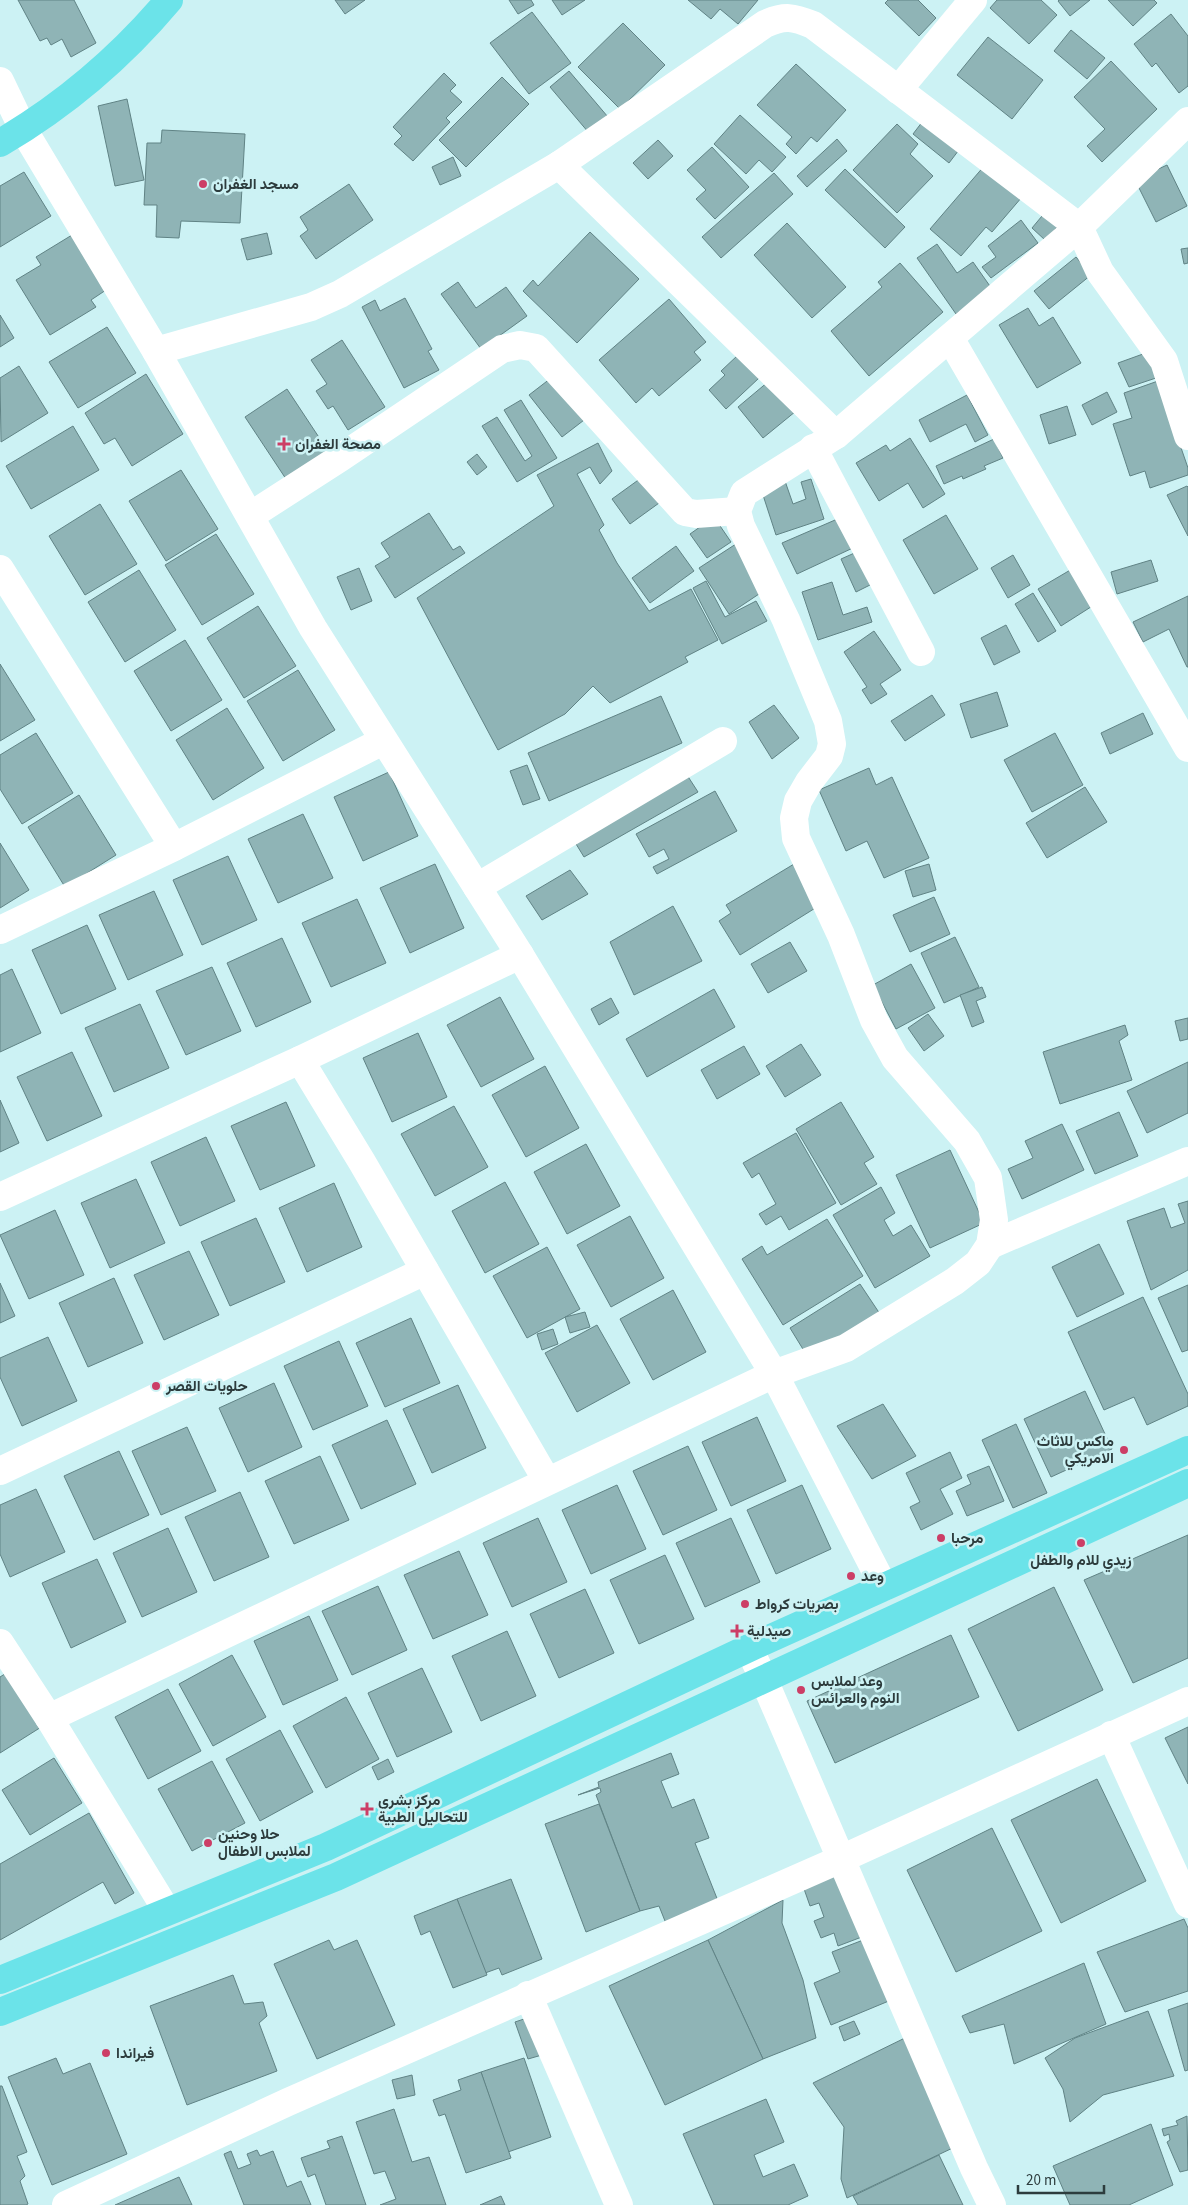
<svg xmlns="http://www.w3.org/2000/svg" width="1188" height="2205" font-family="'Source Sans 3',Vazirmatn,sans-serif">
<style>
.building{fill:#8fb4b6;stroke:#608385}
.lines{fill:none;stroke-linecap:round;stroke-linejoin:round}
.minor{stroke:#fff;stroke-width:28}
.major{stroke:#6be3e9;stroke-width:28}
.poi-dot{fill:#cc3e66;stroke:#ccf2f4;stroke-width:2}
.labels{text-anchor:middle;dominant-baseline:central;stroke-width:5;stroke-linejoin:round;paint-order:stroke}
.poi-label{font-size:15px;font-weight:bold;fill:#2d3c3d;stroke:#ccf2f4;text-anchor:start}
</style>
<rect width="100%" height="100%" fill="#ccf2f4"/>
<g class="building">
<polygon points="18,0 74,0 96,43 71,57 62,39 51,45 47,38 40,41"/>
<polygon points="335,0 365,0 345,14"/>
<polygon points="509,0 531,0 534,5 518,14"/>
<polygon points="552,0 585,0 562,15"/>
<polygon points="688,0 758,0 738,24 720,9 711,19"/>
<polygon points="888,0 918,0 936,18 919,36 885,3"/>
<polygon points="997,0 1041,0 1057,15 1029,44 990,8"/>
<polygon points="1059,0 1090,0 1070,16 1058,1"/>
<polygon points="1108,0 1154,0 1157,3 1133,26"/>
<polygon points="532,12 571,63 529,94 490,43"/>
<polygon points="1171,14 1188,36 1188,86 1179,93 1156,63 1152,67 1134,44"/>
<polygon points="623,23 665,65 620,109 578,67"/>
<polygon points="1071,30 1105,58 1087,79 1054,51"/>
<polygon points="988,37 1043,80 1012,119 957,75"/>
<polygon points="1111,61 1157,109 1102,162 1087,146 1105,129 1074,97"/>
<polygon points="796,64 846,110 817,142 811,137 796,154 786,144 792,137 757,105"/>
<polygon points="569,71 608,117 589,133 550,87"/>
<polygon points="444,73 456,85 450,91 462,102 446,118 450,122 413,161 394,144 402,136 393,127"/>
<polygon points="502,77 529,104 466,167 439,140"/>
<polygon points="127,99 144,180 115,186 98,106"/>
<polygon points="929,113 965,142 949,163 913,134"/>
<polygon points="740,115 786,157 772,172 759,160 746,174 714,144"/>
<polygon points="897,124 918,144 910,154 933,176 897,213 853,170"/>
<polygon points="162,130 245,134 240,223 181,221 179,238 156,237 157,205 144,205 147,143 161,143"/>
<polygon points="837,139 847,151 807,187 797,176"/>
<polygon points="658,140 673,156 648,179 633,163"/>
<polygon points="712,147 749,187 715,219 696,199 706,190 687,170"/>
<polygon points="453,157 461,176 440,185 432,167"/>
<polygon points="985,165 1022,197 992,232 986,227 961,256 930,229"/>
<polygon points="1167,165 1187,206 1156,222 1135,180"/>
<polygon points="845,169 905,227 885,248 825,190"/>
<polygon points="24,172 51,216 0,247 0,186"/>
<polygon points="774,173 793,194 721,258 702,237"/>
<polygon points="349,184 373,220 316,259 300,236 308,230 300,217"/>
<polygon points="1047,210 1061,223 1045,240 1032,228"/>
<polygon points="1021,220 1038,243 991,278 982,267 996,257 988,246"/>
<polygon points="787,223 846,287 812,318 754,255"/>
<polygon points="590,232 639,279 577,343 523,291 533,280 538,286"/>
<polygon points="267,233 272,254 247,260 241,239"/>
<polygon points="72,235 106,290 91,300 96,307 50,335 16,280 41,265 36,257"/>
<polygon points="937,244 957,273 973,262 992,289 956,314 917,258"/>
<polygon points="1188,248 1188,263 1184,264 1181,249"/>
<polygon points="1076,257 1091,275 1049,309 1034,291"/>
<polygon points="900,263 943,312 869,376 831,331 882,287 878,282"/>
<polygon points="458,282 476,308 506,287 527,316 481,349 441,294"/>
<polygon points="405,298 432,349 428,351 439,370 404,388 362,307 375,300 380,311"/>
<polygon points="669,299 706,342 694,352 701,360 659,396 652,388 636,403 599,360"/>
<polygon points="1028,308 1039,326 1053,317 1081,363 1037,388 999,325"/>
<polygon points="0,315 14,338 0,347"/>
<polygon points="107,327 136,373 78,408 49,362"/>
<polygon points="342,340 385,407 348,430 333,406 328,409 316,391 327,384 311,360"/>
<polygon points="1154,350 1165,375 1129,387 1118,363"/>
<polygon points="738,355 759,378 726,409 709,390 725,375 721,371"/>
<polygon points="19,366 48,413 1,442 0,378"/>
<polygon points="146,374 183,434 132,466 115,438 104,444 85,413"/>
<polygon points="555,375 588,417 562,437 529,395"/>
<polygon points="775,376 801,407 763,438 738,407"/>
<polygon points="1158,381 1188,468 1188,475 1150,488 1145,471 1130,476 1113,424 1132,418 1124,393"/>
<polygon points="287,389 328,451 286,479 245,417"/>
<polygon points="1107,392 1117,412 1092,425 1082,405"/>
<polygon points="967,395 988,435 975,442 966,424 930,442 919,420"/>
<polygon points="521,400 557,458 517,482 482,426 497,417 525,461 532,456 504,410"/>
<polygon points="1067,406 1076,435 1049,444 1040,415"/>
<polygon points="73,426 99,470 31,509 6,466"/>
<polygon points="910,438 945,494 923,508 908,483 879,501 856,463 886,445 890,451"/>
<polygon points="994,439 1003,458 984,466 986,469 963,479 962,476 944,484 936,466"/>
<polygon points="598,443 612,471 600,484 590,467 577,474 604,525 599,530 617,563 649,611 691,589 718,640 685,657 688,662 610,703 593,686 565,714 498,750 417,598 554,506 537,475"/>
<polygon points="477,454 487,467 477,475 467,462"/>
<polygon points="181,470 218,529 166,561 129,501"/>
<polygon points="648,473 666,498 630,524 612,499"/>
<polygon points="811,479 824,519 776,535 761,489 785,481 793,504 806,499 801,482"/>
<polygon points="1187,486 1188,487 1188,536 1167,495"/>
<polygon points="100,504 137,564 85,595 49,536"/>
<polygon points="429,513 453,550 460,546 465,553 395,598 375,566 390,557 381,543"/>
<polygon points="946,515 978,569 934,594 903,540"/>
<polygon points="714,517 731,542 707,558 690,534"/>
<polygon points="842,517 855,547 797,574 782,543"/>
<polygon points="216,534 254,594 202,625 165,565"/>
<polygon points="739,542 768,588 729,614 699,568"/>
<polygon points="676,546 694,571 650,603 632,578"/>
<polygon points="859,551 874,583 856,592 841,559"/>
<polygon points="1013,555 1030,585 1008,598 991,568"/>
<polygon points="1151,560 1158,581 1117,594 1111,572"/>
<polygon points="359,568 372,601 351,610 337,577"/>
<polygon points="1072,569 1094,605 1061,626 1038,589"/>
<polygon points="139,570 176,630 125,662 88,602"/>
<polygon points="706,581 725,617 756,601 767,621 722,644 693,588"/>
<polygon points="832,582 843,615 867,607 872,622 818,640 802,592"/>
<polygon points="1033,593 1056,631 1038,642 1015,604"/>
<polygon points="1188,596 1188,667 1187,667 1169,629 1143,642 1133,622"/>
<polygon points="258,606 296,666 244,698 207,638"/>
<polygon points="1006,625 1020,652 994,665 981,638"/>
<polygon points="874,631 901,670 880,684 887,694 871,704 862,690 867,687 844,652"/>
<polygon points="185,640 222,700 171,731 134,671"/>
<polygon points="0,664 35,720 0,741"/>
<polygon points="298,670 335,730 283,761 247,701"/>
<polygon points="997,692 1008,726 971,738 960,704"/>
<polygon points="932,695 945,715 905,741 891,721"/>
<polygon points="661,696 682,743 549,801 528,753"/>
<polygon points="774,705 799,738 772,759 749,722"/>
<polygon points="227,708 264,768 213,800 176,740"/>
<polygon points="1143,713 1153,734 1110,754 1101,733"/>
<polygon points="36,733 73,793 22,824 0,789 0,755"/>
<polygon points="1055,733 1083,785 1032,812 1004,760"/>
<polygon points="527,765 540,799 523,805 510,771"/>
<polygon points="869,768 876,785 892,777 929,858 884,878 867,841 846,851 819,790"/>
<polygon points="389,772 418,836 363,861 334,797"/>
<polygon points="687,775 698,792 584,857 573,839"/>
<polygon points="1085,787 1107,822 1047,858 1026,823"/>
<polygon points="715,791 737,831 657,874 653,867 669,859 664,849 649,857 636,834"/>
<polygon points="79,795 116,855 65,887 28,827"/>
<polygon points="303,814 333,878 278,903 248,839"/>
<polygon points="0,843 29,890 0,908"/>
<polygon points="228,856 257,920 202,945 173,880"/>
<polygon points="799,861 825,902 740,955 719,921 731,913 726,905"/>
<polygon points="435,864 464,928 410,953 380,888"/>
<polygon points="929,864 936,890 913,897 905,871"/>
<polygon points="570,870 588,894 542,920 526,896"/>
<polygon points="154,891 183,955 128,980 99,915"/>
<polygon points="934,897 950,934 910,952 893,915"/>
<polygon points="357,899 386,963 331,987 302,923"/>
<polygon points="673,906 702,961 634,995 610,942"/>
<polygon points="87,925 116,989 61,1014 32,950"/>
<polygon points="955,937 979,987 944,1003 921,953"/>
<polygon points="282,938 311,1002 256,1027 227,963"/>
<polygon points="790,942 807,971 768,993 751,964"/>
<polygon points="911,964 935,1008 896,1029 873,985"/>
<polygon points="212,967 241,1031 186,1055 156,991"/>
<polygon points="12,969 41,1033 0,1052 0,975"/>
<polygon points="982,987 986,997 976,1001 984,1022 972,1027 960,995"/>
<polygon points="714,989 735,1027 647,1077 626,1039"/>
<polygon points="500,997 534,1059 481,1087 447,1025"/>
<polygon points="611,998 619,1013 599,1025 591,1009"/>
<polygon points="140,1004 169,1068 114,1092 85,1028"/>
<polygon points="928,1014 944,1036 924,1051 908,1028"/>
<polygon points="1188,1018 1188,1039 1180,1041 1175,1021"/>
<polygon points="1125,1025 1128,1035 1119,1041 1132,1080 1060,1104 1043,1052"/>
<polygon points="418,1033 447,1097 392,1122 363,1058"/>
<polygon points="801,1044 821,1075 785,1097 766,1066"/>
<polygon points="744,1046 760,1074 717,1099 701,1070"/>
<polygon points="72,1052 102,1116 47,1141 17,1077"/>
<polygon points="1188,1062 1188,1113 1147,1133 1127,1091"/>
<polygon points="545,1066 579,1128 526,1157 492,1095"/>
<polygon points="0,1100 19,1143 0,1152"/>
<polygon points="286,1102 315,1166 260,1190 231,1126"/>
<polygon points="841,1102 874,1157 864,1163 877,1184 841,1205 796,1129"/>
<polygon points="454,1106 488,1167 435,1196 401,1134"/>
<polygon points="1119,1112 1138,1156 1095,1174 1076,1131"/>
<polygon points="1062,1124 1084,1170 1022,1199 1008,1169 1033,1158 1025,1141"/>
<polygon points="796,1133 836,1203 789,1230 781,1216 766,1225 759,1214 776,1204 759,1173 752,1178 743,1163"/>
<polygon points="206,1137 235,1201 180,1226 151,1162"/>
<polygon points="586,1144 620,1206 567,1234 534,1172"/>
<polygon points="950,1150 984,1223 930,1248 896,1175"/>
<polygon points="136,1179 165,1243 110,1268 81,1203"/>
<polygon points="505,1182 539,1244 485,1273 452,1211"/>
<polygon points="334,1183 362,1247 307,1272 279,1208"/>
<polygon points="881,1187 895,1213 884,1220 893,1236 911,1225 930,1256 875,1288 833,1215"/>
<polygon points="1188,1201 1188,1270 1151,1290 1127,1221 1164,1208 1171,1228 1185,1223 1178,1204"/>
<polygon points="55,1210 84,1275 29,1299 0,1235"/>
<polygon points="630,1216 664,1278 611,1307 577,1245"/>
<polygon points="256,1218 285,1282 230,1306 201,1242"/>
<polygon points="827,1219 863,1276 783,1325 742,1259 762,1246 767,1255"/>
<polygon points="1099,1244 1124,1294 1077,1317 1052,1267"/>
<polygon points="547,1247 580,1309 527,1338 493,1276"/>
<polygon points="189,1251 219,1315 164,1340 134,1275"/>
<polygon points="114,1278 143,1343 88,1367 59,1303"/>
<polygon points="0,1283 15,1316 0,1323"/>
<polygon points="860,1284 880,1314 809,1359 790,1328"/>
<polygon points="1188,1285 1188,1350 1182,1352 1158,1298"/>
<polygon points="673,1290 706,1352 653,1380 620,1319"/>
<polygon points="1143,1297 1188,1394 1188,1406 1147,1425 1134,1397 1104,1410 1068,1332"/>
<polygon points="585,1312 590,1327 570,1333 565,1317"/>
<polygon points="411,1318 440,1383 385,1407 356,1343"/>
<polygon points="597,1325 630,1383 577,1412 545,1353"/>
<polygon points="553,1329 558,1344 542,1350 537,1334"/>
<polygon points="48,1337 77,1401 22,1426 0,1377 0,1358"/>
<polygon points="339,1341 368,1406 313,1430 284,1366"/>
<polygon points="274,1383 302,1447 248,1472 219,1408"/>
<polygon points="458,1385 486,1448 432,1473 403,1409"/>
<polygon points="1085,1391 1112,1449 1051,1477 1024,1419"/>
<polygon points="883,1404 916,1456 872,1479 837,1426"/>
<polygon points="757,1417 786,1481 731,1506 702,1442"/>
<polygon points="387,1420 416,1484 361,1509 332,1445"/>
<polygon points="1016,1424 1047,1493 1013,1508 982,1440"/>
<polygon points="187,1427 216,1491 161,1515 132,1451"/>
<polygon points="688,1446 717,1510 663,1535 633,1471"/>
<polygon points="119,1451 149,1515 94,1540 64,1476"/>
<polygon points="950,1452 962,1478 940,1489 953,1514 921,1530 910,1507 920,1502 906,1473"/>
<polygon points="320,1456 349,1520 294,1544 265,1481"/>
<polygon points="989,1466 1004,1501 967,1516 956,1491 971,1484 967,1475"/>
<polygon points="617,1485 646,1549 591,1574 562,1510"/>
<polygon points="802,1485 831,1549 776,1574 747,1510"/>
<polygon points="36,1489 65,1552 10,1577 0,1554 0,1505"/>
<polygon points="240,1492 269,1557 214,1581 185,1517"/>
<polygon points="538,1518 567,1582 512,1607 483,1543"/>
<polygon points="731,1518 760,1582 705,1607 676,1543"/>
<polygon points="168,1528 197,1592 142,1617 113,1553"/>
<polygon points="1188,1535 1188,1658 1133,1683 1084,1580"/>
<polygon points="459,1551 488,1615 433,1639 404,1575"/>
<polygon points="665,1555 694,1619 639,1644 610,1580"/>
<polygon points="97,1559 126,1622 71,1648 42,1583"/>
<polygon points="378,1586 407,1650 352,1675 322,1611"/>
<polygon points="1054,1587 1103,1690 1018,1731 968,1629"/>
<polygon points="585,1589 614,1653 559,1678 530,1614"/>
<polygon points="309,1616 338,1680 283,1705 254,1641"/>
<polygon points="507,1631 536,1696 481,1721 452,1656"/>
<polygon points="951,1635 979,1697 835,1763 807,1701"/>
<polygon points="232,1655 266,1717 213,1746 179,1684"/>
<polygon points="422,1668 452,1732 397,1757 368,1693"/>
<polygon points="11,1670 46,1724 0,1753 0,1677"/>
<polygon points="168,1689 201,1751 148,1779 115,1717"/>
<polygon points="346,1697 379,1759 326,1788 293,1726"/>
<polygon points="1188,1727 1188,1784 1165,1738"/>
<polygon points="280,1730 313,1792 260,1821 226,1759"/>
<polygon points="671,1753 679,1774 661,1781 672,1808 694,1799 709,1838 695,1843 720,1906 667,1926 659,1906 640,1911 596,1795 601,1792 600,1788 578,1795 599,1787 598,1782"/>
<polygon points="54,1758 82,1803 30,1835 2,1790"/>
<polygon points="388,1759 394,1772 378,1780 372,1767"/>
<polygon points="212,1761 245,1823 192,1851 158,1789"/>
<polygon points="1097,1779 1146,1881 1061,1923 1011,1820"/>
<polygon points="599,1804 640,1911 586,1932 545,1824"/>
<polygon points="89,1813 134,1893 115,1904 103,1882 0,1940 0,1864"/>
<polygon points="992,1828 1042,1931 956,1972 907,1870"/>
<polygon points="843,1871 867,1935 838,1946 834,1933 821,1938 814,1921 824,1917 819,1903 810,1906 803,1886"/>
<polygon points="511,1879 542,1959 502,1975 499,1968 485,1973 457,1899"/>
<polygon points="457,1899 487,1975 453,1988 430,1931 421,1935 414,1916"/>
<polygon points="783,1900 782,1923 803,1980 816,2038 763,2059 708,1940"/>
<polygon points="1184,1919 1188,1928 1188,1991 1125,2012 1097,1952"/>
<polygon points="871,1937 896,1998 831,2025 814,1983 840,1972 832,1952"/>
<polygon points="329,1940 334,1950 357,1940 395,2025 317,2059 274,1964"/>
<polygon points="708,1940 763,2059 665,2105 609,1986"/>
<polygon points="1084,1963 1106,2024 1014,2064 1004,2024 970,2033 962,2016"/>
<polygon points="233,1975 244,2004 263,2002 267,2016 259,2023 277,2071 187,2105 150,2006"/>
<polygon points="1188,2003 1188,2070 1185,2071 1168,2010"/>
<polygon points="1148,2011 1174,2076 1103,2095 1070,2122 1063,2089 1045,2058 1075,2038"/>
<polygon points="533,2016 549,2053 528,2059 515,2022"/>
<polygon points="854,2021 860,2034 844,2041 839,2027"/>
<polygon points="911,2035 959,2145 847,2198 841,2179 844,2127 813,2083"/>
<polygon points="56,2058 63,2074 90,2063 127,2154 52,2185 8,2077"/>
<polygon points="524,2058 551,2137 508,2152 481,2072"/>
<polygon points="481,2072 511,2158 466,2173 445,2114 439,2116 433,2100 461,2090 458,2080"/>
<polygon points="412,2075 415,2095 397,2099 392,2080"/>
<polygon points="0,2086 2,2086 27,2152 17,2156 25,2176 20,2181 28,2204 26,2205 0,2205"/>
<polygon points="766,2099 784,2142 754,2155 763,2177 794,2164 808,2196 788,2205 714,2205 683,2134"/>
<polygon points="394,2109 412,2162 429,2157 446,2205 380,2205 396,2199 385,2171 374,2174 356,2122"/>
<polygon points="1187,2116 1188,2170 1180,2172 1167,2142 1170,2140 1169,2134 1164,2136 1162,2129 1178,2125 1176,2121"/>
<polygon points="1151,2124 1173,2185 1129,2205 1070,2205 1053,2166"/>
<polygon points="342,2136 366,2205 326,2205 315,2174 308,2177 301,2158 330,2148 327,2141"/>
<polygon points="257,2150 260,2156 273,2151 287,2187 301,2181 311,2205 244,2205 224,2154 231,2151 238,2169 251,2164 247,2154"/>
<polygon points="939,2155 963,2205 858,2205 853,2196"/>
<polygon points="179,2177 192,2205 115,2205"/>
<polygon points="501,2196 505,2205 480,2205"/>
</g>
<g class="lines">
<g class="minor">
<polyline points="0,81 23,129 156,351 313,628 520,955 774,1374 884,1587"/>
<polyline points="898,90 973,0"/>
<polyline points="559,165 836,435"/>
<polyline points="950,338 1188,748"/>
<path d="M156,351l155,-44 29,-13 219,-129 206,-141c20,-9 28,-7 48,1l266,202 21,45 64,89 24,75"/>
<polyline points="813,448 921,652"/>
<polyline points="250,516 340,458 502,349 520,345 536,348 685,512 696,514 737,511"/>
<polyline points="0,569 174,847"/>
<polyline points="477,887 723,741"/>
<polyline points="0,930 174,847 383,741"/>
<polyline points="300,1060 362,1162 547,1481"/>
<polyline points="0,1197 300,1060 520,955"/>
<polyline points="990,1245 1188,1161"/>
<polyline points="0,1471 425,1271"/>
<polyline points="0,1643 49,1718 167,1911"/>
<polyline points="749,1648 764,1680 974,2168 992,2205"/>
<polyline points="49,1718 774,1374 846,1348 955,1281 978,1263 990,1245 994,1220 988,1178 967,1141 895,1058 874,1020 841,935 796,838 794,818 798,801 809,782 829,756 832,744 828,721 786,620 741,526 737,511 744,493 836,435 1079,227 1188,121"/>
<polyline points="1111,1735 1188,1904"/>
<polyline points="528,1995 619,2205"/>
<polyline points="66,2205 288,2102 841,1859 1188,1701"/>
</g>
<g class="major">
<path d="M0,143c63,-37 122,-87 169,-143"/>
<polyline points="0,1980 326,1847 749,1648 1188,1450"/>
<polyline points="0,2012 336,1877 1188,1483"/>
</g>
</g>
<g class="poi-dot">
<circle cx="203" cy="184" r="5"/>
<path d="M281.5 436.5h5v5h5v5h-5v5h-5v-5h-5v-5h5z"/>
<circle cx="156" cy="1386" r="5"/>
<circle cx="1124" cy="1450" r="5"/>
<circle cx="941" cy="1538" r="5"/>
<circle cx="1081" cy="1543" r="5"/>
<circle cx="851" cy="1576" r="5"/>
<circle cx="745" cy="1604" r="5"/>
<path d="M734.5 1623.5h5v5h5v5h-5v5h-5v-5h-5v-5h5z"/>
<circle cx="801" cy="1690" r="5"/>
<path d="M364.5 1801.5h5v5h5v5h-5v5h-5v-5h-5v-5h5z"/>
<circle cx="208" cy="1843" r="5"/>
<circle cx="106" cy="2053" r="5"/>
</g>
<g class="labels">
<g class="poi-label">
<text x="213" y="184">مسجد الغفران</text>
<text x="295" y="444">مصحة الغفران</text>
<text x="166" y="1386">حلويات القصر</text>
<text x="1114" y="1441" text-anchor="end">ماكس للاثاث<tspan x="1114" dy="17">الامريكي</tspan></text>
<text x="951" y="1538">مرحبا</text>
<text x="1081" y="1560" text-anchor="middle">زيدي للام والطفل</text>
<text x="861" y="1576">وعد</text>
<text x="755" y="1604">بصريات كرواط</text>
<text x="747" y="1631">صيدلية</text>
<text x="811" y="1681">وعد لملابس<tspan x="811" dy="17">النوم والعرائس</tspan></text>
<text x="378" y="1800">مركز بشرى<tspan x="378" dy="17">للتحاليل الطبية</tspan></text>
<text x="218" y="1834">حلا وحنين<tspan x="218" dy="17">لملابس الاطفال</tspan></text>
<text x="116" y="2053">فيراندا</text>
</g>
</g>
<path d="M1018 2185v8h86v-8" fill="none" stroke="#2d3c3d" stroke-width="2.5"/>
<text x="1026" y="2185" font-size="15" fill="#2d3c3d" stroke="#ccf2f4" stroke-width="4" paint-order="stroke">20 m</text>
</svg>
